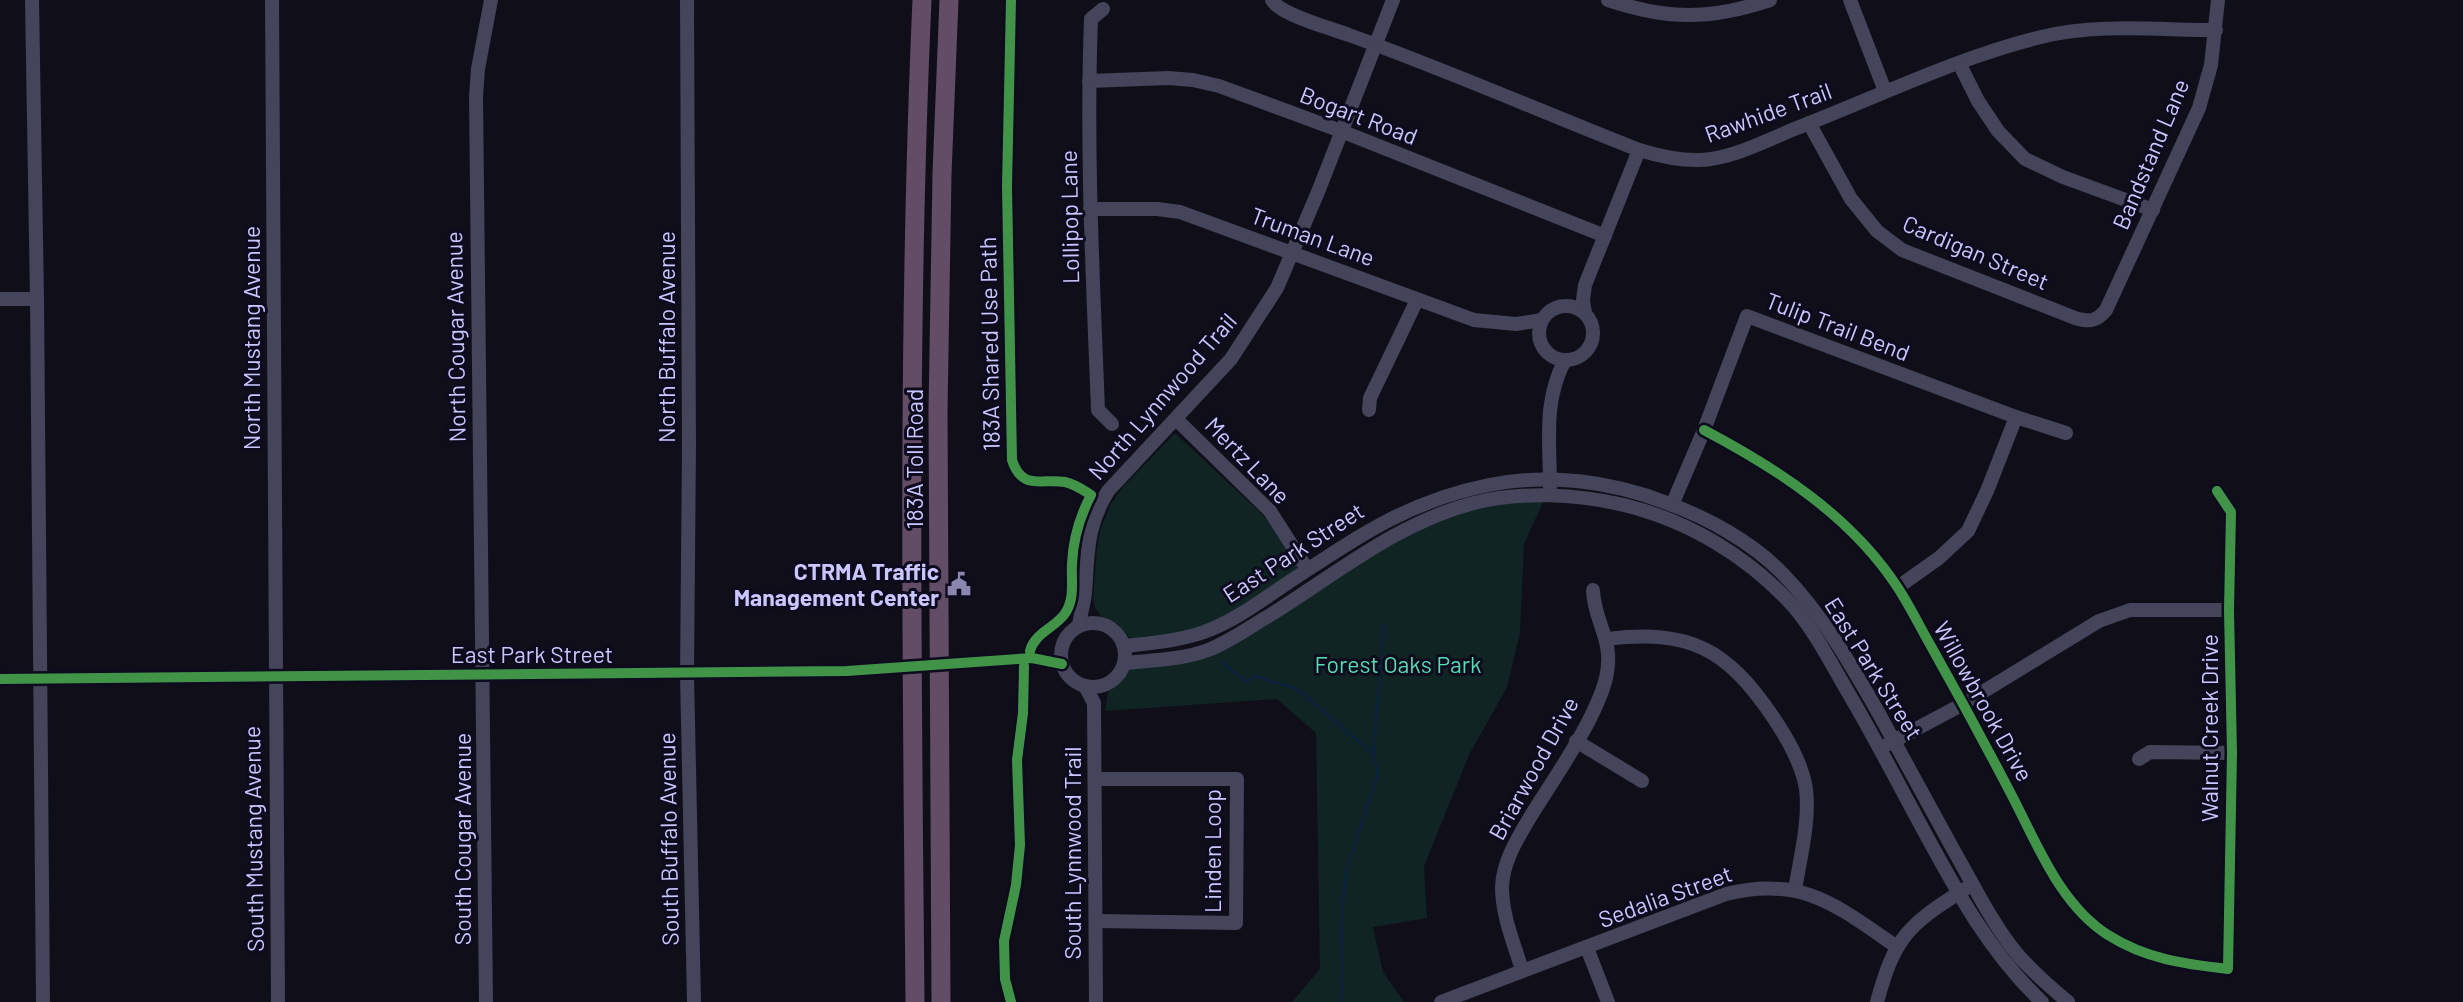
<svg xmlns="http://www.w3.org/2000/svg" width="2463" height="1002" font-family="Barlow,sans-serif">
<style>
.green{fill:#0f2423}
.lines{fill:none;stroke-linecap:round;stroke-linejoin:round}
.stream{stroke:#0b213d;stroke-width:2.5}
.minor{stroke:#44445a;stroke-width:14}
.highway{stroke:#624c66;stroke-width:19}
.cycleway-casing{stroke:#0d0b1d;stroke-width:15}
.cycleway{stroke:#419447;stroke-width:10}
.labels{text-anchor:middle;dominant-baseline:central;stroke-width:6;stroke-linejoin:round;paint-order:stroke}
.street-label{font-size:23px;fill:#cac7ff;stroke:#0d0b1d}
.poi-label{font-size:23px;font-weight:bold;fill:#cac7ff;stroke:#0d0b1d;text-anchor:end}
.park-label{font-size:23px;fill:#55ddb3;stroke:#0d0b1d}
</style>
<rect width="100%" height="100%" fill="#100f19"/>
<g class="green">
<polygon points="1175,433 1267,519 1298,565 1295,572 1222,620 1182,633 1141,641 1130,638 1119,626 1102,617 1095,608 1093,598 1097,548 1101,527 1111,504 1121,489"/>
<polygon points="1544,500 1524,544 1520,633 1507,687 1469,755 1424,866 1427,918 1373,927 1383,972 1404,1002 1292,1002 1320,969 1316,733 1277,699 1105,711 1108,693 1132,667 1192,658 1416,528 1479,507 1517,501"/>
</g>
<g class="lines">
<g class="stream">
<polyline points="1223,663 1246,682 1256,676 1297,689 1372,753"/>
<polyline points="1342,1002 1341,923 1346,872 1378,773 1373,754 1384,625"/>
</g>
<g class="minor">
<polyline points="32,0 37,299 43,1002"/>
<polyline points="272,0 278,1002"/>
<polyline points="687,0 689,446 687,674 694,1002"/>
<path d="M1272,0c8,15 59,28 77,35 98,35 193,77 290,115 20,6 41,11 62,10 33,-2 66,-20 96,-32 80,-31 159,-70 244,-91 56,-14 117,-7 175,-7"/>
<path d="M1608,0c60,20 102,20 162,0"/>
<polyline points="1850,0 1885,91"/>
<path d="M1103,9l-12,10c-5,131 2,261 7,391l14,14"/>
<polyline points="1959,63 1978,101 1998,131 2025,159 2063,177 2153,210"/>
<polyline points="1089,81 1168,78 1193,80 1219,86 1341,131 1605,236"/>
<path d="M1809,123l42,76 26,32 25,19 173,68c14,4 21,4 31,-8l93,-202 12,-43 7,-65"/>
<polyline points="1090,209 1157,209 1180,212 1474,320 1516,324 1542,320"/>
<polyline points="0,299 37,299"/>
<circle cx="1566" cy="333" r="27"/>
<polyline points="1585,313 1583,300 1585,285 1639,150"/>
<polyline points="1369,410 1370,398 1417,300"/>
<polyline points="1176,419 1270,511 1307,569"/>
<path d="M1704,430c74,39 148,87 194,158 13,20 23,41 34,60 27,48 53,96 78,144 26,49 49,112 98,143 38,24 76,29 120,34l4,-216 -3,-143 2,-98 -14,-21"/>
<path d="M1550,487c0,-45 -7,-86 15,-127"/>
<polyline points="1672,505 1704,430 1747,316 2016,417 2066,433"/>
<polyline points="1898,587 1939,558 1968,531 1987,491 2016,417"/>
<circle cx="1093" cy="655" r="32"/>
<path d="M1079,626c1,-11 5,-22 6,-33 3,-40 1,-66 23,-102l123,-132 46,-71 41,-96 75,-192"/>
<path d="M1607,639c83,-10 120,10 166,78 14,21 29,46 33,72 4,32 -6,69 -11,101"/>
<path d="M1124,646c26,-3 55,-5 80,-14 31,-11 58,-32 85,-50 68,-45 119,-81 200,-97 59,-12 122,-4 178,18 41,15 85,39 116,71 39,40 67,89 95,138 25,45 50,91 75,137 20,35 39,75 65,106 15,17 32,32 50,47"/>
<path d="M1125,663c27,-3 57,-3 83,-13 21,-8 40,-22 59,-33 67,-41 129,-94 207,-114 47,-12 103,-9 150,2 65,16 125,52 170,102 22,26 38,58 55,87 27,46 51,93 76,139 33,61 66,121 117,169"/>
<polyline points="0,679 847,671 1032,658 1062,664"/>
<polyline points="1085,686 1094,703 1096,1002"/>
<polyline points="1576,741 1642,781"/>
<polyline points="1888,744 1963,704 2099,621 2130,610 2229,610"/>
<polyline points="2139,759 2150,752 2232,753"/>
<polyline points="1095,779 1237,779 1236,923 1096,921"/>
<polyline points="1587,948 1608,1002"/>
<path d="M1522,970c-8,-27 -20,-54 -20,-83 1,-27 17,-51 30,-73 23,-37 64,-95 74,-136 9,-38 -12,-55 -13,-88"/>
<polyline points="486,1002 476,96 478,69 491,0"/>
<path d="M1441,1002l285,-108c77,-19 111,12 171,53"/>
<path d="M1877,1002c18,-66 31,-77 88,-113"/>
</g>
<g class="highway">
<path d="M915,1002c-3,-334 -8,-668 7,-1002"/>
<polyline points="941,1002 938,411 942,174 949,0"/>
</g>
<g class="cycleway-casing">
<g id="cycleway">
<path d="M1011,0l-4,186 5,274c10,31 29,18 53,22 10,2 18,8 26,13 -11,21 -18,45 -19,69 -1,16 3,33 -6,48 -10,16 -31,20 -36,39"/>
<path d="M1704,430c74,39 148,87 194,158 13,20 23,41 34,60 27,48 53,96 78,144 26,49 49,112 98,143 38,24 76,29 120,34l4,-216 -3,-143 2,-98 -14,-21"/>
<polyline points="0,679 847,671 1032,658 1062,664"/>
<polyline points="1011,1002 1005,979 1004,941 1016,885 1020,845 1017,760 1023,713 1024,666"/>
</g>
</g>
<use href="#cycleway" class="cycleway"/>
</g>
<defs>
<g id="civic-bare" transform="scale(1.89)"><path d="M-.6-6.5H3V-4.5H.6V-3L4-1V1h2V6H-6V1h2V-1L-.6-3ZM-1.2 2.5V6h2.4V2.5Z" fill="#8987ae" stroke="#0d0b1d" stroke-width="2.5" paint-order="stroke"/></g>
</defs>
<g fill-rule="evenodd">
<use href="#civic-bare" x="959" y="584"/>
</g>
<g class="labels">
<g class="street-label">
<text transform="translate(1768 112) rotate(-20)">Rawhide Trail</text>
<text transform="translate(1359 115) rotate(21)">Bogart Road</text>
<text transform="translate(2150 154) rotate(-67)">Bandstand Lane</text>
<text transform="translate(1069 217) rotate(-91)">Lollipop Lane</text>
<text transform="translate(1313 236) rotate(20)">Truman Lane</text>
<text transform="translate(1976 252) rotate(23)">Cardigan Street</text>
<text transform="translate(1838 326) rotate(21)">Tulip Trail Bend</text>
<text transform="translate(455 337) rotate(-91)">North Cougar Avenue</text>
<text transform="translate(666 337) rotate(-90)">North Buffalo Avenue</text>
<text transform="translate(251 338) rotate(-90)">North Mustang Avenue</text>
<text transform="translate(989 344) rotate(-91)">183A Shared Use Path</text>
<text transform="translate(1162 396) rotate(-49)">North Lynnwood Trail</text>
<text transform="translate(914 459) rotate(-90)">183A Toll Road</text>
<text transform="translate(1248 460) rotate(46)">Mertz Lane</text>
<text transform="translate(1293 552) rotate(-33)">East Park Street</text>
<text x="532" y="654">East Park Street</text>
<text transform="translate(1874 668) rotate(58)">East Park Street</text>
<text transform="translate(1984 701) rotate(61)">Willowbrook Drive</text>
<text transform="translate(2209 728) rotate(-90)">Walnut Creek Drive</text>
<text transform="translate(1533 768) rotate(-61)">Briarwood Drive</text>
<text transform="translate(253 839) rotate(-91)">South Mustang Avenue</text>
<text transform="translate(462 839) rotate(-90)">South Cougar Avenue</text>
<text transform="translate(668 839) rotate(-91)">South Buffalo Avenue</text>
<text transform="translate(1212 851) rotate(-90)">Linden Loop</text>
<text transform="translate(1072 853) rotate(-90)">South Lynnwood Trail</text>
<text transform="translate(1665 896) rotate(-20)">Sedalia Street</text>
</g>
<g class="poi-label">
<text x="939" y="571">CTRMA Traffic<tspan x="939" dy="26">Management Center</tspan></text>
</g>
<g class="park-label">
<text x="1398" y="664">Forest Oaks Park</text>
</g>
</g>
</svg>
